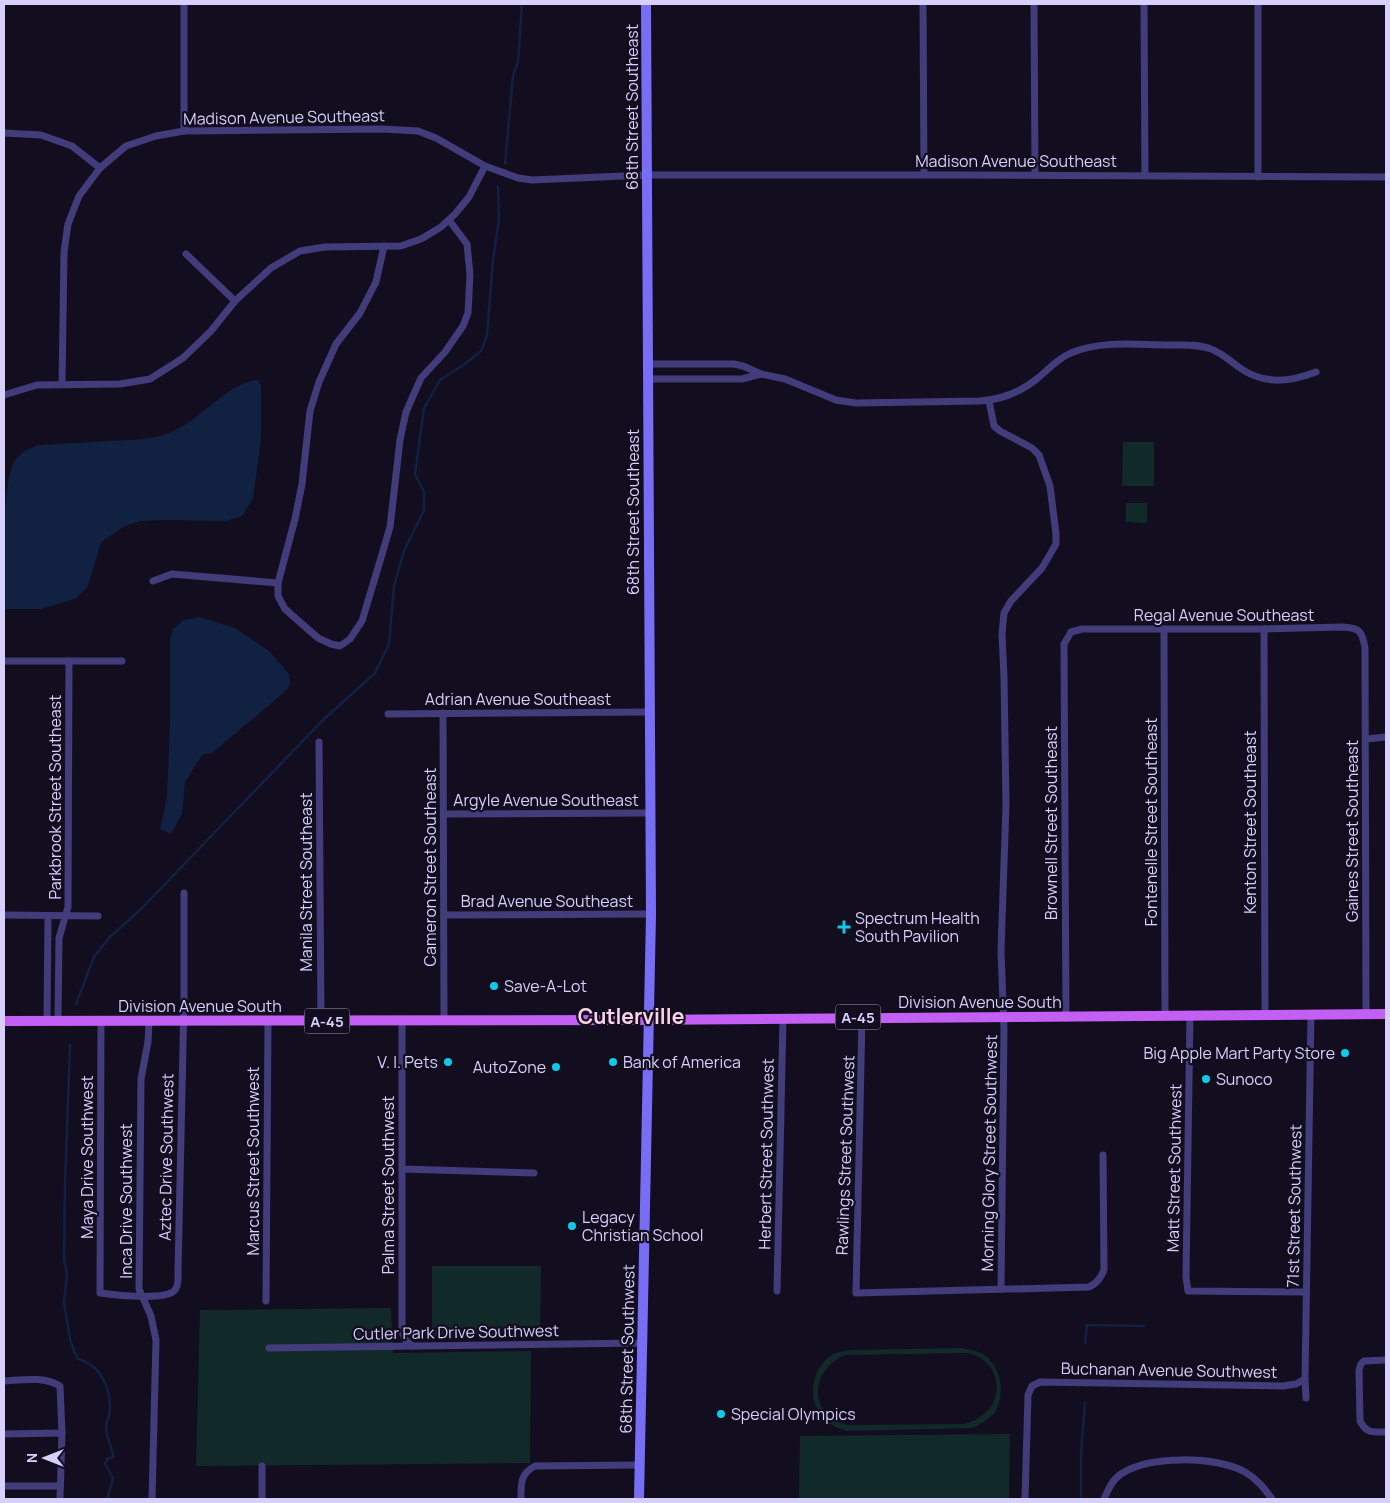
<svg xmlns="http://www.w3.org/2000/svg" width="1390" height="1503" font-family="Manrope,sans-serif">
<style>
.green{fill:#122929;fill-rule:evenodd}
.water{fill:#112141}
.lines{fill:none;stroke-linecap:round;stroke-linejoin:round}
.stream{stroke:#112141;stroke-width:2.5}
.minor{stroke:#423c7b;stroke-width:7}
.secondary{stroke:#786ef5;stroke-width:10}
.primary{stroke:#c35ff4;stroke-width:10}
.poi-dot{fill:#10c8e7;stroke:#120e1f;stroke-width:2}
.labels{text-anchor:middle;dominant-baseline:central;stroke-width:4.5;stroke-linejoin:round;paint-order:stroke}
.shield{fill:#120e1f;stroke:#9c96ba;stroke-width:1}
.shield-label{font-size:15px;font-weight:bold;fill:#d7d0fc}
.street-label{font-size:16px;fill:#d7d0fc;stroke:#120e1f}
.poi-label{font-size:16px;fill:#d7d0fc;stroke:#120e1f;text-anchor:start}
.district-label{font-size:21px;font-weight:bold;fill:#fcd2eb;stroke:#120e1f}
</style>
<rect width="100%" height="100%" fill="#120e1f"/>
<g class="green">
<polygon points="1123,442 1154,442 1154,486 1122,486"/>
<polygon points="1126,503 1147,503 1147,523 1126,522"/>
<polygon points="541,1266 540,1333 432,1336 432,1266"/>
<polygon points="391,1308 393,1353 531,1351 530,1463 196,1466 200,1310"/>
<path d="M962,1348c9,2 19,3 26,10 14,14 17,37 7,54 -5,7 -15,12 -22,16l-125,3c-8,-2 -15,-4 -21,-10 -20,-16 -18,-50 3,-65 6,-4 15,-5 22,-6zM968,1353c41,11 37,62 -4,71l-115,1c-41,-8 -40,-55 -4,-70z"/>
<polygon points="1010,1434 1009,1499 799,1499 800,1436"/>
</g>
<g class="water">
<path d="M258,380l3,6v53l-8,59 -11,18 -16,5 -62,-1 -24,1 -15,5 -24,16 -13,44 -11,12 -36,11h-37c0,-36 -4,-118 10,-147 6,-10 15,-13 25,-17 25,-1 49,-3 73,-4 18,-1 37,-1 54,-7 32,-10 61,-52 92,-54z"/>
<polygon points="199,617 235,628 269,651 289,674 290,683 287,690 212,753 202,755 185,782 182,813 171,834 160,829 167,798 170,723 170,640 173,629 184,620"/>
</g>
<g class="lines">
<g class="stream">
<polyline points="505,164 513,76 518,62 522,4"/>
<polyline points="76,1004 94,957 109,938 142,908 322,721 375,673 389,644 394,586 404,551 424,510 424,492 415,474 424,408 440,380 465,364 481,351 487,335 493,260 499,219 498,187"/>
<path d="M70,1045l-5,140 -1,75 3,13 -3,30 6,36 4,12 4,8c24,6 35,33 31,57 -1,4 -3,7 -3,11 0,9 5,18 7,27v3l-6,2 -2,5 8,14 -6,21"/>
<polyline points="1085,1343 1087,1325 1144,1326"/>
<polyline points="1081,1499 1081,1453 1085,1403"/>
</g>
<g class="minor">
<polyline points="923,4 924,175"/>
<polyline points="1034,4 1035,175"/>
<polyline points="1144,4 1145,175"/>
<polyline points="1258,4 1258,177"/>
<polyline points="184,131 184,4"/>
<polyline points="4,133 41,135 72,146 100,168"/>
<polyline points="384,246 376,282 360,313 336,344 319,382 310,411 302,484 295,519 278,583 278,596 285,609 318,638 331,644 340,646 350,639 362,621 383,551 390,527 400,440 406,412 421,378 445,352 463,326 468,313 470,275 467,244 449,220"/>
<polyline points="186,254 235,301"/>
<path d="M647,364h87l9,2 18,8 24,5 51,21 20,3 123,-2c22,-1 42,-9 59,-23 11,-9 20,-20 33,-25 30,-13 67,-8 99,-8 13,0 28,-1 41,4 11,4 19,12 29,19 24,17 50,14 76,4"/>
<polyline points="647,379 742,379 761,374"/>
<polyline points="62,384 64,252 68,224 79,196 100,168 126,146 156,136 184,131 382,129 418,131 436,138 485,166 518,178 532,180 646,175 955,175 1386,177"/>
<polyline points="4,395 37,385 120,384 150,379 183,358 211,331 235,301 271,268 300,251 325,247 401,246 421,239 441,227 455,214 469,197 485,166"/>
<polyline points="989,401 994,426 1000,431 1032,448 1039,455 1050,486 1056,534 1056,544 1042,568 1011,601 1004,613 1002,634 1004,677 1006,805 1001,951 1004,1029 1001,1289"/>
<polyline points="153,581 172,574 278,583"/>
<polyline points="1164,629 1165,1015"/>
<polyline points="1264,629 1265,1015"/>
<polyline points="4,661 122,661"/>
<polyline points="443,713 444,1020"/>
<polyline points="388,714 649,712"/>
<polyline points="1366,739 1386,737"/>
<polyline points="319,742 321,1021"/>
<polyline points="444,814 649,813"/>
<polyline points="4,915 98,916"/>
<polyline points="444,915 651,914"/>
<polyline points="1190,1015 1186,1277 1188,1291 1306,1292"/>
<path d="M1066,1016l-2,-372 7,-12 11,-3h182l79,-2c17,1 19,4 22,21l1,366"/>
<path d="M862,1017l-6,276 233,-6c8,-4 11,-8 15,-17l-1,-115"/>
<polyline points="402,1020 402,1332 406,1341 413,1346"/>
<polyline points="47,1021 48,916"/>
<polyline points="58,1021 59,938 68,907 69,661"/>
<path d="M101,1021l-1,272c14,2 66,8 75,-3 4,-5 3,-13 3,-19l6,-270v-108"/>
<polyline points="149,1021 148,1042 141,1079 139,1289 151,1316 156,1340 152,1499"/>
<polyline points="402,1169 534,1173"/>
<polyline points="777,1291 783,1018"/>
<polyline points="266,1301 268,1021"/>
<polyline points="269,1348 643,1343"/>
<path d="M1386,1360l-22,1 -3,3 -2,6 1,51c7,13 13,11 26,11"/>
<path d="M4,1381c18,-1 40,-5 56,5l2,47 -2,66"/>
<polyline points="1306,1398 1305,1379 1311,1014"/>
<polyline points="4,1434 62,1433"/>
<polyline points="4,1486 60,1486"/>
<polyline points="262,1499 262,1466"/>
<path d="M521,1499c0,-15 -1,-25 14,-33l105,-1"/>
<polyline points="1025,1499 1028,1395 1032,1386 1040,1382 1283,1386 1296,1384 1305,1379"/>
<path d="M1104,1499c4,-9 8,-19 17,-25 28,-19 94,-18 124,-2 12,7 19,16 27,27"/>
</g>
<polyline class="secondary" points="639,1499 651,914 646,4"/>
<polyline class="primary" points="4,1021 635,1020 1386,1014"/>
</g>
<g class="poi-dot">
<path d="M841.5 919.5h5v5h5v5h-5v5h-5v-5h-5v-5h5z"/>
<circle cx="494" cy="986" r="5"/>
<circle cx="1345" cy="1053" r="5"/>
<circle cx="448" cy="1062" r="5"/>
<circle cx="613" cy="1062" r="5"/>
<circle cx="556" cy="1067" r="5"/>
<circle cx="1206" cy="1079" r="5"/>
<circle cx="572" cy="1226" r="5"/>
<circle cx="721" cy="1414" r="5"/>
</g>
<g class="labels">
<g class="shield">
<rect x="835.5" y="1004.5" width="45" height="25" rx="4"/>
<rect x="304.5" y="1008.5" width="45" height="25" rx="4"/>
</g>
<g class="shield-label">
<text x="858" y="1017">A-45</text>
<text x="327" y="1021">A-45</text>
</g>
<g class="street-label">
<text transform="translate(632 107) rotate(-90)">68th Street Southeast</text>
<text transform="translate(284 117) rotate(-1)">Madison Avenue Southeast</text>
<text x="1016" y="161">Madison Avenue Southeast</text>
<text transform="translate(633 512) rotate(-90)">68th Street Southeast</text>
<text x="1224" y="615">Regal Avenue Southeast</text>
<text x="518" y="699">Adrian Avenue Southeast</text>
<text transform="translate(55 797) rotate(-90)">Parkbrook Street Southeast</text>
<text x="546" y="800">Argyle Avenue Southeast</text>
<text transform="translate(1151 822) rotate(-90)">Fontenelle Street Southeast</text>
<text transform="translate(1250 822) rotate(-90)">Kenton Street Southeast</text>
<text transform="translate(1051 823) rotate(-90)">Brownell Street Southeast</text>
<text transform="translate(1352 831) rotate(-90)">Gaines Street Southeast</text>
<text transform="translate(430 867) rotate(-90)">Cameron Street Southeast</text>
<text transform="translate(306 882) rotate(-90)">Manila Street Southeast</text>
<text x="547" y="901">Brad Avenue Southeast</text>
<text x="980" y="1002">Division Avenue South</text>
<text x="200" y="1006">Division Avenue South</text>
<text transform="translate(989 1153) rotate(-89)">Morning Glory Street Southwest</text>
<text transform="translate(766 1154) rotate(-89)">Herbert Street Southwest</text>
<text transform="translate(845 1155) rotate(-88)">Rawlings Street Southwest</text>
<text transform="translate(87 1157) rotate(-90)">Maya Drive Southwest</text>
<text transform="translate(166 1157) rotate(-89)">Aztec Drive Southwest</text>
<text transform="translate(253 1161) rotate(-90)">Marcus Street Southwest</text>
<text transform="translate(1174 1168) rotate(-89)">Matt Street Southwest</text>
<text transform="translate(388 1185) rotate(-90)">Palma Street Southwest</text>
<text transform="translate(126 1201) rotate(-90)">Inca Drive Southwest</text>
<text transform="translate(1294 1206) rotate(-89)">71st Street Southwest</text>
<text transform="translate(456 1332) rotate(-1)">Cutler Park Drive Southwest</text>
<text transform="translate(627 1349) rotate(-89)">68th Street Southwest</text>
<text transform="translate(1169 1370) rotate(1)">Buchanan Avenue Southwest</text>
</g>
<g class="poi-label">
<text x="855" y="918">Spectrum Health<tspan x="855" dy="18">South Pavilion</tspan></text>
<text x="504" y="986">Save-A-Lot</text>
<text x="1335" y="1053" text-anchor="end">Big Apple Mart Party Store</text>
<text x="438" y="1062" text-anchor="end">V. I. Pets</text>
<text x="623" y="1062">Bank of America</text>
<text x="546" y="1067" text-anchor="end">AutoZone</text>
<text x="1216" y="1079">Sunoco</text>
<text x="582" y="1217">Legacy<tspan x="582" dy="18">Christian School</tspan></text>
<text x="731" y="1414">Special Olympics</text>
</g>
<g class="district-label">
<text x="631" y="1016">Cutlerville</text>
</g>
</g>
<rect width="1390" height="1503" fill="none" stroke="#d7d0fc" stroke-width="10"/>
<g transform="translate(45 1458) rotate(270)" stroke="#120e1f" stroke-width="4" paint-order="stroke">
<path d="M0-4L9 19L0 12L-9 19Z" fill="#d7d0fc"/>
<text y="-8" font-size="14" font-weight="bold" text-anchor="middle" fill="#d7d0fc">N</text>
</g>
</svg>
